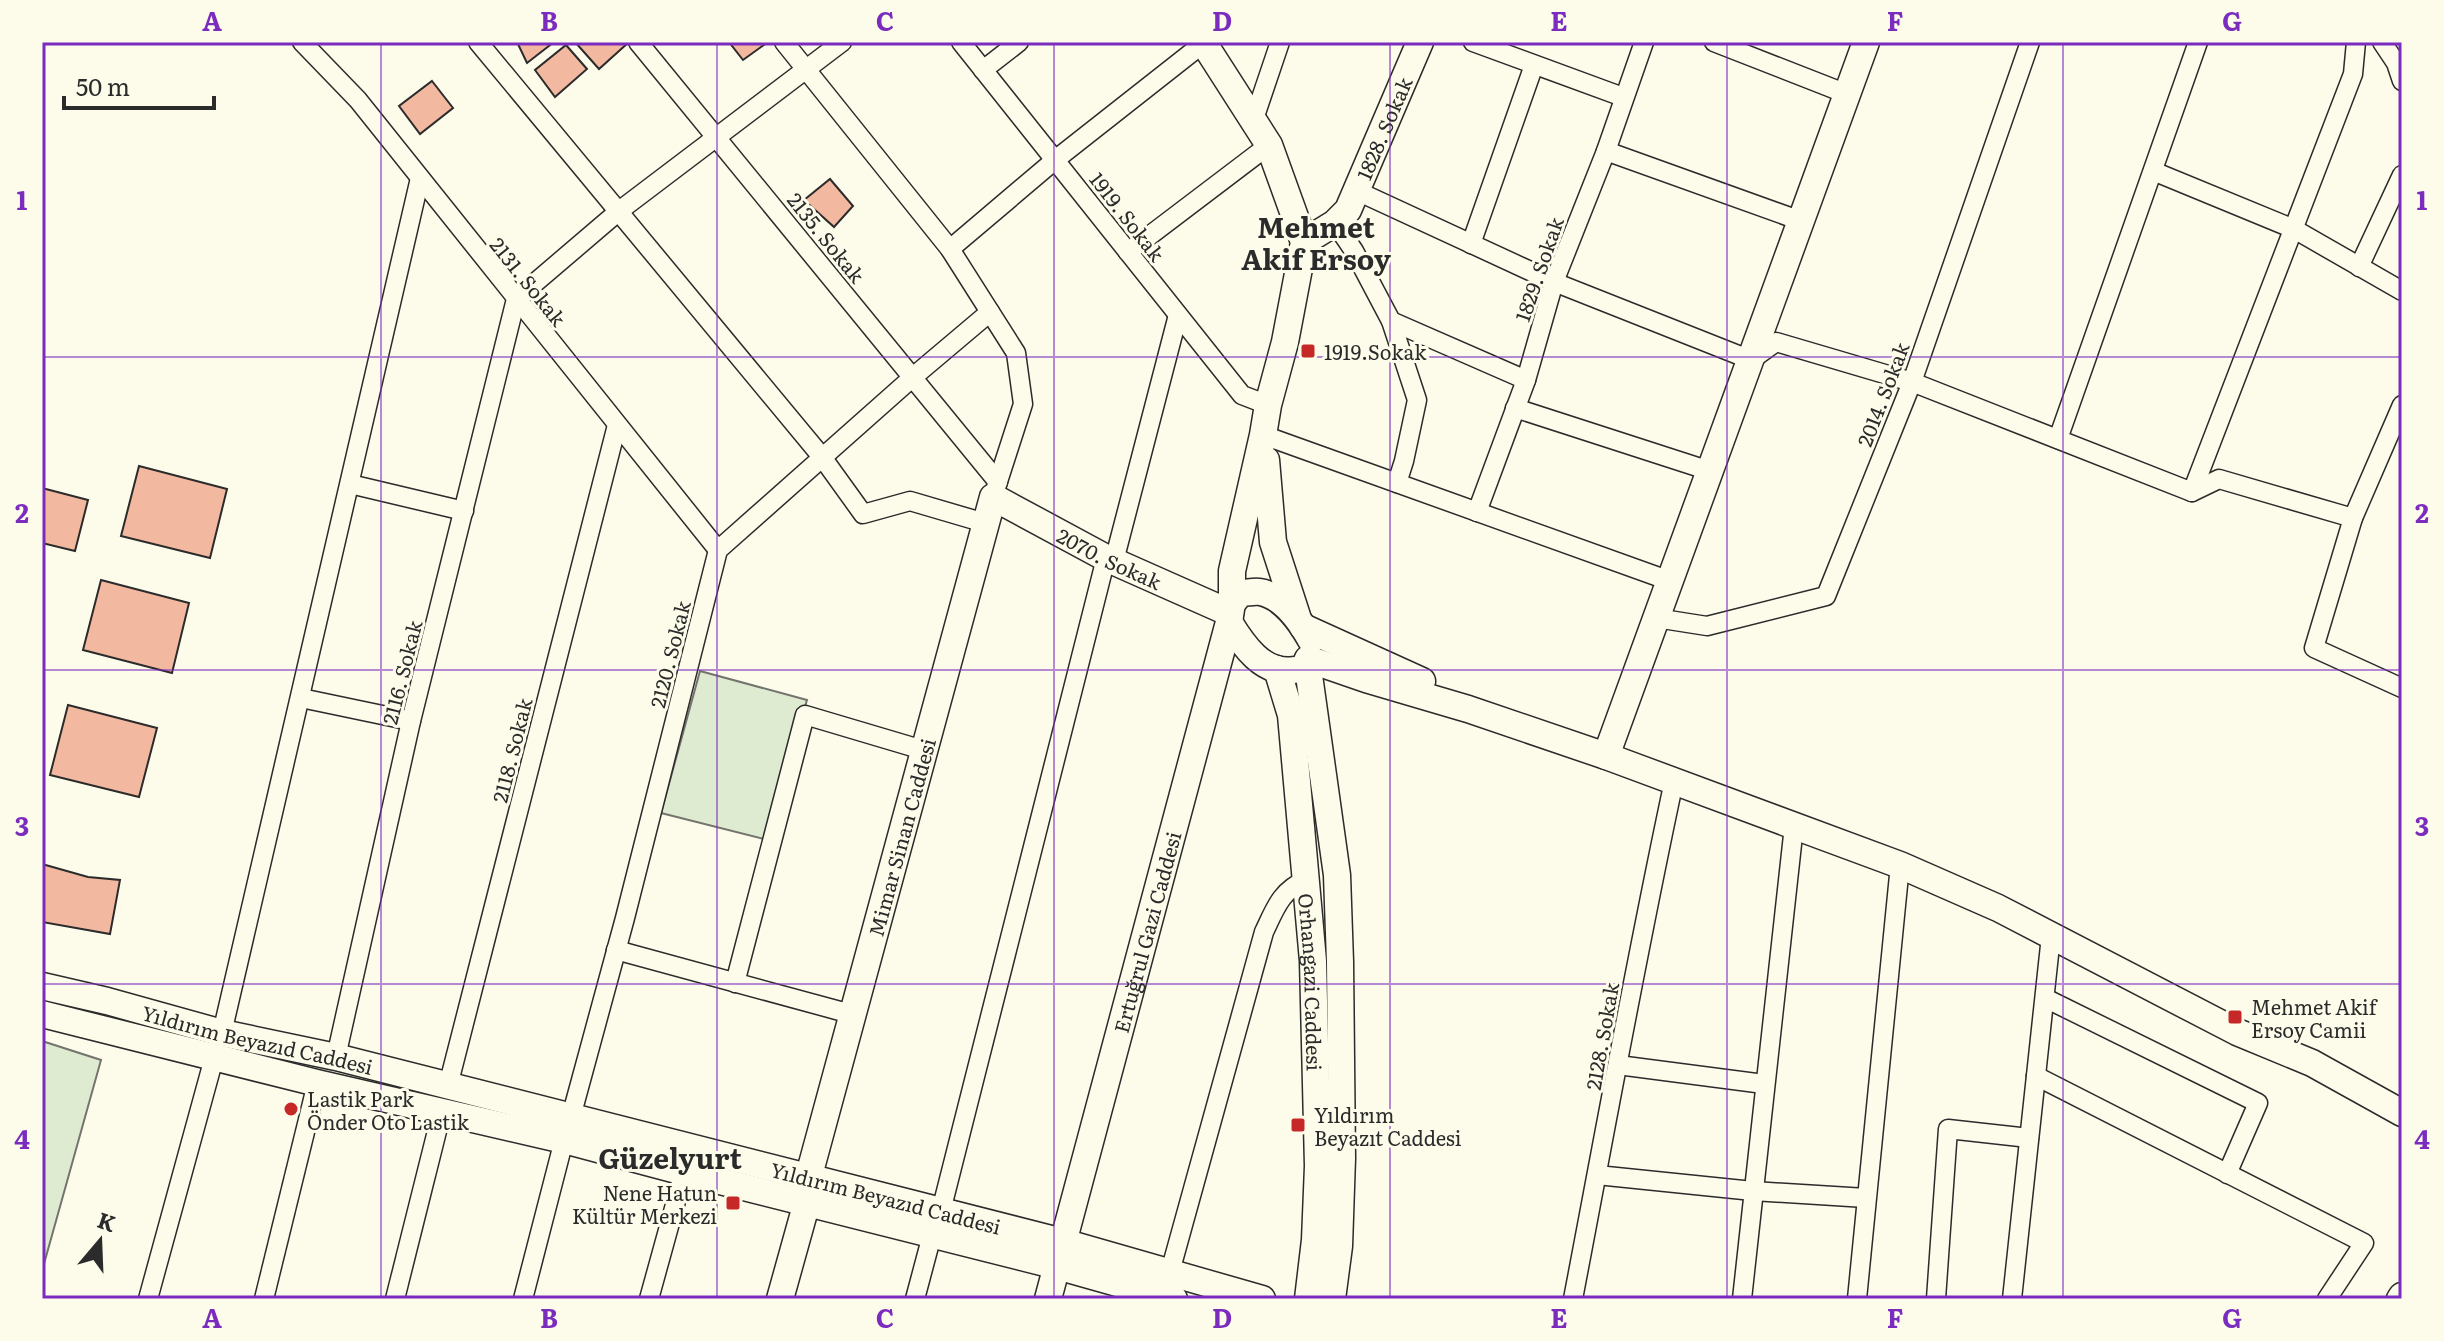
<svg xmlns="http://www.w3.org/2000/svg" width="2444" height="1341" font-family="Literata,serif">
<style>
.green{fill:#deebd1;stroke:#74746e;stroke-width:2}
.building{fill:#f2b8a0;stroke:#2b2b2b;stroke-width:2}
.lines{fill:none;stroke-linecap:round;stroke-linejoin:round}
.street-casing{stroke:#2b2b2b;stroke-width:21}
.secondary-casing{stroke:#2b2b2b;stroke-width:29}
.street{stroke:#fdfbea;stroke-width:18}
.secondary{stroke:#fdfbea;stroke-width:26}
.grid{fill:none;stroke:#7b2cbf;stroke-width:2;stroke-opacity:0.55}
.poi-dot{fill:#c62828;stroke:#fdfbea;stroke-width:3}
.labels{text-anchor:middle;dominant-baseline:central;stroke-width:6;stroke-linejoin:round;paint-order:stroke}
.street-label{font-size:20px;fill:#2b2b2b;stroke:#fdfbea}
.poi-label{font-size:20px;fill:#2b2b2b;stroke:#fdfbea;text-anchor:start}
.district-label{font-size:28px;font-weight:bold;fill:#2b2b2b;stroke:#fdfbea}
.neatline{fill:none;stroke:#7b2cbf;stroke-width:3}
.grid-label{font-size:26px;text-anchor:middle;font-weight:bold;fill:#7b2cbf}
</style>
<rect width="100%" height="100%" fill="#fdfbea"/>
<g class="green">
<polygon points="700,671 807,700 764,839 661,813"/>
<polygon points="42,1041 101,1060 42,1271"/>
</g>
<g class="building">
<polygon points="517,42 554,42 527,63"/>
<polygon points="575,42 629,42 599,69"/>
<polygon points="729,42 768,42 743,60"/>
<polygon points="566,45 587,69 555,97 535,70"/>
<polygon points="432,81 453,108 420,134 399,106"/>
<polygon points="830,179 853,206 834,227 804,200"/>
<polygon points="139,466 227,489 210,558 121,536"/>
<polygon points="42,488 88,500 75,551 42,543"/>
<polygon points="101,580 189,603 172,673 83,650"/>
<polygon points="68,705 157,728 139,797 50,775"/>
<polygon points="42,864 88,877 120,880 110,934 42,922"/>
</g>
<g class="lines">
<g class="street-casing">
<g id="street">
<polyline points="302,42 358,100 718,550"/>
<polyline points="478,42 822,457 863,514 910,501 985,523"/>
<polyline points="638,42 998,482"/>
<polyline points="784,42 950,249"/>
<polyline points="961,42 1242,395 1268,405"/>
<polyline points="1473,42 1623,97"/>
<polyline points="1714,42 1847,94"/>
<polyline points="2382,42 2396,63 2402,81"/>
<polyline points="983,70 1019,42"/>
<polyline points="1254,119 1280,42"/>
<polyline points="1606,151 1801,221"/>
<polyline points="2153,171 2294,229 2402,291"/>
<polyline points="1357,191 1554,282 1751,360 1776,342 1912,382 2192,492 2219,479 2353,518"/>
<polyline points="1335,223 1354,251 1391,321 1417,400 1404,461 1397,483"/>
<polyline points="1471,244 1534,65"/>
<polyline points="1128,252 1269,145"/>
<polyline points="2359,267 2402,175"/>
<polyline points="1391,321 1526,380"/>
<polyline points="2402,405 2353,518 2314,648 2402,688"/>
<polyline points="1515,408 1710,471"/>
<polyline points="1263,435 1670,581"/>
<polyline points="2058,439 2198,42"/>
<polyline points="350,484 464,511"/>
<polyline points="2192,492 2353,74 2356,42"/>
<polyline points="993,497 1023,404 1016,353 950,249 1055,160 1205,42"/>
<polyline points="1477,512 1526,380 1554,282 1606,151 1644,42"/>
<polyline points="1114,561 1178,315"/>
<polyline points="1656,618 1707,626 1826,596 1912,382 2030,42"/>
<polyline points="301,698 411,721"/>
<polyline points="616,950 851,1014"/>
<polyline points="735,983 805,715 923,750"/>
<polyline points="2045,998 2258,1103 2227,1174"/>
<polyline points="222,1033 420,178"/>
<polyline points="336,1057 411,721 516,299 619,211 842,42"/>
<polyline points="1618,1065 1764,1084"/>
<polyline points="2036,1076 2364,1243 2327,1299"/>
<polyline points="448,1086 617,425"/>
<polyline points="571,1117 625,918 718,550 913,377 990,312"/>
<polyline points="1597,1175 1753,1191 1866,1198"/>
<polyline points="941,1211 1106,558"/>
<path d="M1170,1272l94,-340c11,-23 17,-42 42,-52"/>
<polyline points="148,1299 214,1058"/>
<polyline points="264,1299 317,1083"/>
<polyline points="395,1299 442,1111"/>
<polyline points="523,1299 564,1140"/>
<polyline points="649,1299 684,1172"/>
<polyline points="915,1299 932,1235"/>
<path d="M1573,1299c33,-173 64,-346 101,-518"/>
<polyline points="1742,1299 1794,826"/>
<polyline points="1857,1299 1900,865"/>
<polyline points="1936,1299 1948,1129 2029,1138"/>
<polyline points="2012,1299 2051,936"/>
</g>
</g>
<g class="secondary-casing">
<g id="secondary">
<path id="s1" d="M1304,242l31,-19 13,-13 72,-168"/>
<polyline points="1266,460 1273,542 1297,616"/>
<path d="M1232,603l9,-10c6,0 13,-2 19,-1 23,4 41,30 51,48"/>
<path d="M1229,622c14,23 34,53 65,48"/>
<polyline points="1303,627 1422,681"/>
<polyline points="1308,659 1366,679 1468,709 1606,756 1900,865 1998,908 2237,1032 2312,1063 2402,1113"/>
<polyline points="1307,661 1337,875 1340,962 1342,1158 1339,1246 1332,1299"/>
<path id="s2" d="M1277,669l14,46 22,246 5,205 -3,74 -7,59"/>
<polyline points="1606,756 1866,42"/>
<path id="s3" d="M42,986l65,15 115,32 114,24 727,185 199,57"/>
<polyline points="42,1014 317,1083 564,1140 684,1172 1057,1266 1174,1299"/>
<path id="s4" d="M780,1299l27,-97 1,-23 185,-682 113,61 124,55"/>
<path id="s5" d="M1048,1299l181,-677 3,-19v-32l31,-136 5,-30 17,-63 19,-100 -35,-97 -66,-103"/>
<polyline points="2400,1299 2402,1296"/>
</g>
</g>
<use href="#street" class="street"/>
<use href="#secondary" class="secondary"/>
</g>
<path class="grid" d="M381,42v1257M717,42v1257M1054,42v1257M1390,42v1257M1727,42v1257M2063,42v1257M42,357h2360M42,670h2360M42,984h2360"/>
<g class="poi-dot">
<rect x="1300" y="343" width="16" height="16" rx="4"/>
<rect x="2227" y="1009" width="16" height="16" rx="4"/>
<circle cx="291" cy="1109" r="8"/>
<rect x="1290" y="1117" width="16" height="16" rx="4"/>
<rect x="725" y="1195" width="16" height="16" rx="4"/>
</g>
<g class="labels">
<g class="street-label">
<text stroke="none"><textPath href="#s1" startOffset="144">1828. Sokak</textPath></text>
<text transform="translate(1128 216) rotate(52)">1919. Sokak</text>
<text transform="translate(827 237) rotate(51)">2135. Sokak</text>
<text transform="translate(1538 269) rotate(-71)">1829. Sokak</text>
<text transform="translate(529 281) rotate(51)">2131. Sokak</text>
<text transform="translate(1882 394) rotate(-69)">2014. Sokak</text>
<text stroke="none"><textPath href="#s4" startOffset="962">2070. Sokak</textPath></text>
<text transform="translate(669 654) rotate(-76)">2120. Sokak</text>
<text transform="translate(401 672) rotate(-76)">2116. Sokak</text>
<text transform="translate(511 750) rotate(-76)">2118. Sokak</text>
<text stroke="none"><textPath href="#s4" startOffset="478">Mimar Sinan Caddesi</textPath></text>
<text stroke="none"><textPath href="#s5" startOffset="380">Ertuğrul Gazi Caddesi</textPath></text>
<text stroke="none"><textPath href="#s2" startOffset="316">Orhangazi Caddesi</textPath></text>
<text transform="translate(1601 1036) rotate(-80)">2128. Sokak</text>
<text stroke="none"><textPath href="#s3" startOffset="222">Yıldırım Beyazıd Caddesi</textPath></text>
<text stroke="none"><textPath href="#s3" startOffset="870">Yıldırım Beyazıd Caddesi</textPath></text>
</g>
<g class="poi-label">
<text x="1324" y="351">1919.Sokak</text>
<text x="2251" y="1006">Mehmet Akif<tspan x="2251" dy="23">Ersoy Camii</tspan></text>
<text x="307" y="1098">Lastik Park<tspan x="307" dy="23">Önder Oto Lastik</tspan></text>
<text x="1314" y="1114">Yıldırım<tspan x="1314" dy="23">Beyazıt Caddesi</tspan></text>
<text x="717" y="1192" text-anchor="end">Nene Hatun<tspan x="717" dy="23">Kültür Merkezi</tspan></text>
</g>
<g class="district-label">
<text x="1316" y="226">Mehmet<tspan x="1316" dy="32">Akif Ersoy</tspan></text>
<text x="670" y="1157">Güzelyurt</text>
</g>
</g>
<rect width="2444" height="1341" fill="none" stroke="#fdfbea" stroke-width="88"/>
<g transform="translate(100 1241) rotate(19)" stroke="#fdfbea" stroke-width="6" paint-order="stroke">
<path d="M0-6L14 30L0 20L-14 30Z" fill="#2b2b2b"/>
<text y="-12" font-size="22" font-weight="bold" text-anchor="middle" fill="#2b2b2b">K</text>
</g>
<path d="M64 96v12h150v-12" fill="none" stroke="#2b2b2b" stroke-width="4"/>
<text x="76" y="96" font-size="24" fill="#2b2b2b" stroke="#fdfbea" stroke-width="6" paint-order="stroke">50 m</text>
<rect x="44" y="44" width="2356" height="1253" class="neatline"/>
<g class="grid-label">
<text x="212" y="31">A</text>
<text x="549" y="31">B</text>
<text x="885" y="31">C</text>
<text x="1222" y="31">D</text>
<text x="1559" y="31">E</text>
<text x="1895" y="31">F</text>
<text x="2232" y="31">G</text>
<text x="22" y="210">1</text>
<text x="2422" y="210">1</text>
<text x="22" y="523">2</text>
<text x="2422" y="523">2</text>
<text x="22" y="836">3</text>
<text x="2422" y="836">3</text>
<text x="22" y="1149">4</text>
<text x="2422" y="1149">4</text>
<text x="212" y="1328">A</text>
<text x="549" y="1328">B</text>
<text x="885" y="1328">C</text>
<text x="1222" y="1328">D</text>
<text x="1559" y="1328">E</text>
<text x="1895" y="1328">F</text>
<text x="2232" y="1328">G</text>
</g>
</svg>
